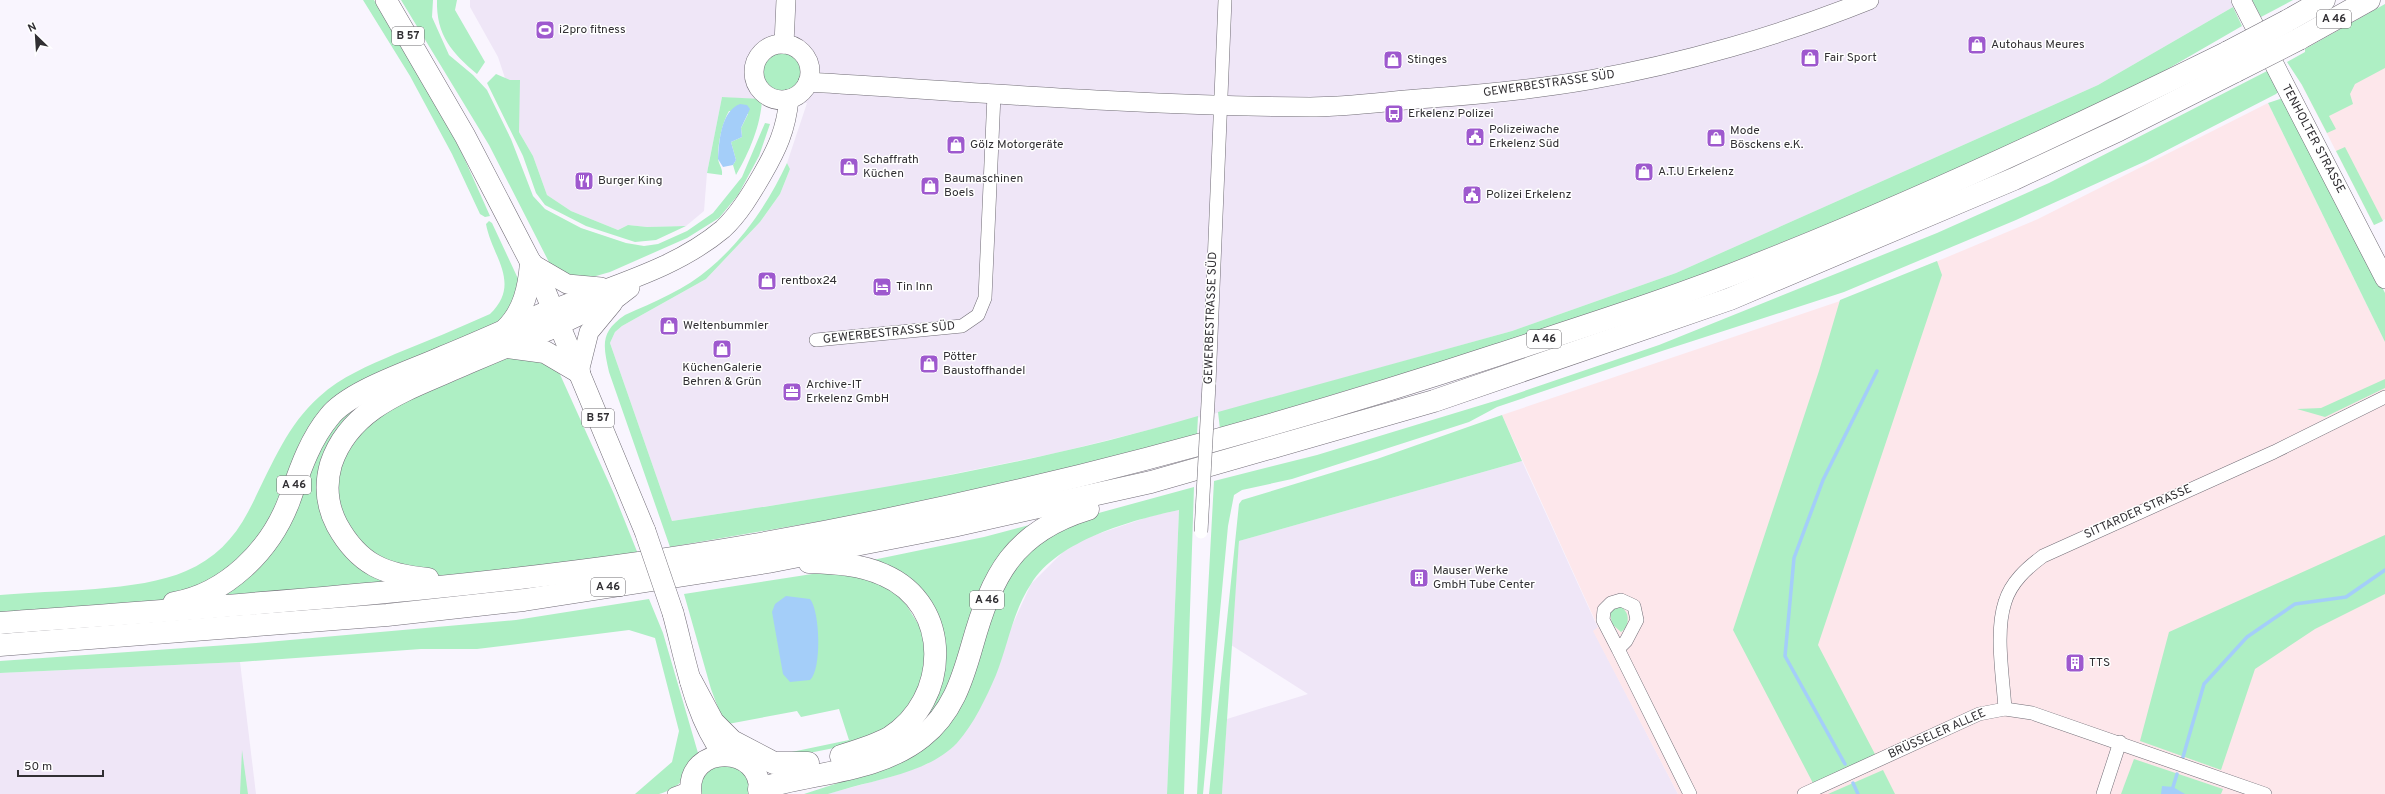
<svg xmlns="http://www.w3.org/2000/svg" width="2385" height="794" font-family="Overpass,sans-serif">
<style>
.built{fill:#efe6f7}
.industrial{fill:#fde7eb}
.green{fill:#aeefc4}
.water{fill:#a4cef9}
.lines{fill:none;stroke-linecap:round;stroke-linejoin:round}
.stream{stroke:#a4cef9;stroke-width:3.5}
.street-casing{stroke:#706c75;stroke-width:14}
.secondary-casing{stroke:#706c75;stroke-width:20}
.primary-casing{stroke:#706c75;stroke-width:22}
.highway-casing{stroke:#706c75;stroke-width:23}
.street{stroke:#fff;stroke-width:13}
.secondary{stroke:#fff;stroke-width:19}
.primary{stroke:#fff;stroke-width:21}
.highway{stroke:#fff;stroke-width:22}
.street-bridge-casing{stroke:#706c75;stroke-width:14;stroke-linecap:butt}
.primary-bridge-casing{stroke:#706c75;stroke-width:22;stroke-linecap:butt}
.highway-bridge-casing{stroke:#706c75;stroke-width:23;stroke-linecap:butt}
.street-bridge{stroke:#fff;stroke-width:13}
.primary-bridge{stroke:#fff;stroke-width:21}
.highway-bridge{stroke:#fff;stroke-width:22}
.labels{text-anchor:middle;dominant-baseline:central;stroke-width:3;stroke-linejoin:round;paint-order:stroke}
.shield{fill:#fff;stroke:#6f6d70;stroke-width:1}
.shield-label{font-size:11px;font-weight:bold;fill:#312f33}
.poi-label{font-size:12px;fill:#312f33;stroke:#fff;text-anchor:start}
.street-label{font-size:12px;fill:#312f33;stroke:#fff}
</style>
<rect width="100%" height="100%" fill="#f9f5fe"/>
<g class="built">
<polygon points="470,0 2230,0 2233,7 2098,85 1676,273 1512,331 1225,411 1056,453 879,489 672,521 610,343 615,332 622,326 706,279 760,222 780,194 790,169 787,163 807,103 722,97 707,173 704,211 686,226 647,227 628,225 618,230 571,211 547,195 533,156 519,132 519,120 498,57 470,7"/>
<polygon points="1522,461 1598,628 1594,632 1678,794 1222,794 1227,719 1308,694 1231,645 1239,541"/>
<polygon points="1179,510 1167,794 827,794 890,777 927,764 956,743 984,700 996,674 1010,630 1031,584 1063,552 1086,538 1151,516"/>
<polygon points="240,662 256,794 0,794 0,673"/>
</g>
<g class="industrial">
<polygon points="2385,38 2385,219 2374,225 2302,85"/>
<polygon points="2268,103 2385,342 2385,794 1678,794 1593,631 1598,627 1502,415 1852,297 2038,219"/>
</g>
<g class="green">
<polygon points="363,0 374,0 402,44 457,142 490,216 485,217 480,214 452,154 410,76"/>
<polygon points="401,0 433,0 432,17 449,55 473,75 487,90 511,139 533,196 545,209 581,228 626,243 644,246 658,244 687,231 713,213 742,177 765,123 770,124 759,156 738,195 719,218 687,238 610,272 582,280 552,268 489,145"/>
<path d="M437,0h20l-2,10 30,52 -8,12c-25,-21 -41,-39 -40,-74z"/>
<polygon points="2252,0 2293,0 2261,17"/>
<polygon points="2385,4 2385,68 2355,84 2350,94 2353,104 2329,116 2336,129 2327,133 2302,85 2287,62 2305,52 2305,49"/>
<polygon points="2233,7 2242,26 2145,82 2003,149 1868,208 1613,310 1220,429 1218,412 1512,331 1676,273 2098,85"/>
<circle cx="783" cy="72" r="21"/>
<polygon points="2271,69 2279,91 2276,94 2146,161 2016,220 1844,292 1665,350 1497,407 1469,422 1292,479 1242,490 1234,495 1228,526 1203,794 1197,794 1214,481 1317,455 1498,400 1659,345 1937,233 2049,183"/>
<polygon points="496,74 510,80 520,80 519,132 533,156 547,195 571,211 618,230 628,225 647,227 686,226 656,240 635,242 586,226 545,205 536,193 523,156 487,83"/>
<path d="M722,97l40,2c-1,26 -13,54 -26,76l-3,-10 3,-5 -5,-18 11,-5 -1,-9 7,-14 -19,-3c-7,12 -11,32 -11,46 0,8 5,10 4,18l-15,-2z"/>
<polygon points="2280,99 2287,99 2385,293 2385,342 2268,103"/>
<polygon points="2345,147 2383,221 2374,225 2336,151"/>
<path d="M787,163l3,6 -10,25 -20,28 -54,57 -84,47 -7,6 -5,11 62,178c177,-27 354,-54 526,-105l-1,20 -164,41 -136,31 -227,39 -61,-175c-6,-27 -9,-40 16,-57 29,-13 61,-26 85,-47 34,-29 59,-66 77,-105z"/>
<path d="M489,221l3,2 29,62 -9,33 -157,74 -104,163 -57,37 -34,9 -160,13v-19c53,-5 139,-3 186,-24 28,-12 48,-32 62,-59 21,-40 37,-85 71,-115 23,-21 49,-31 76,-43 32,-13 64,-26 95,-40 32,-31 2,-57 -4,-90z"/>
<polygon points="1937,261 1942,275 1818,645 1877,758 1815,787 1733,630 1819,371 1840,300"/>
<polygon points="537,356 558,370 614,494 638,554 461,575 431,577 370,559 333,505 334,476 360,423 415,392 457,380 505,358"/>
<polygon points="2385,379 2385,388 2325,417 2297,409 2321,408"/>
<polygon points="354,401 363,407 322,509 399,582 197,600 226,586 307,462"/>
<polygon points="1502,415 1522,461 1239,541 1222,794 1209,794 1239,504 1242,500 1377,459"/>
<path d="M1194,487l-10,307h-17l12,-284c-47,10 -121,30 -148,74 -18,27 -23,61 -35,91 -10,23 -22,49 -39,68 -26,27 -71,35 -105,44 -8,2 -16,5 -24,7 -7,0 -16,0 -24,0l62,-20 49,-23 84,-159 27,-41 58,-34z"/>
<polygon points="1045,521 1027,535 938,716 857,756 914,722 931,616 858,563 984,537"/>
<polygon points="2385,535 2385,594 2315,629 2255,669 2221,770 2140,741 2169,632"/>
<polygon points="825,572 874,579 902,598 920,627 925,641 923,685 899,722 859,743 784,758 782,754 849,740 839,709 801,717 797,711 728,724 720,713 711,689 684,594"/>
<path d="M649,599l14,34 35,120c-1,18 -22,37 -39,41 -6,0 -18,0 -24,0l37,-32 7,-31 -24,-93 -26,-8 -152,19h-56l-181,13 -240,11v-12l256,-18 260,-23z"/>
<path d="M1621,607c9,5 9,19 0,25l-9,-8 -2,-11 3,-4z"/>
<polygon points="242,750 248,794 240,794"/>
<polygon points="2134,759 2223,789 2221,794 2121,794"/>
<polygon points="713,763 745,770 752,794 696,794 696,790"/>
<polygon points="1883,770 1895,794 1828,794"/>
</g>
<g class="water">
<path d="M740,104l7,1 3,4 -9,19 1,9 -11,5 5,18 -3,5 -10,2 -5,-8c1,-18 3,-48 22,-55z"/>
<path d="M786,596l24,3c10,12 12,70 0,81l-20,2 -7,-8 -11,-62 3,-8z"/>
<polygon points="2162,786 2173,787 2185,794 2161,794"/>
</g>
<g class="lines">
<g class="stream">
<polyline points="2183,757 2204,684 2247,637 2295,604 2346,597 2385,570"/>
<polyline points="1845,764 1785,656 1794,558 1823,480 1877,371"/>
<polyline points="1853,783 1858,794"/>
<polyline points="2173,787 2177,774"/>
</g>
<g class="street-casing">
<g id="street">
<polyline points="816,340 962,326 978,315 985,298 994,95"/>
<polyline points="1209,384 1225,0"/>
<polyline points="1618,649 1603,620 1604,610 1611,603 1621,600 1634,606 1637,620 1626,641 1618,649 1690,794"/>
<path d="M2005,709c-2,-32 -10,-77 0,-107 6,-20 22,-34 38,-46l231,-104 111,-55"/>
<polyline points="674,794 690,788"/>
<polyline points="1804,794 1979,714 2005,709 2032,713 2265,794"/>
<polyline points="2103,794 2120,742"/>
</g>
</g>
<g class="secondary-casing">
<g id="secondary">
<polyline points="2241,0 2385,279"/>
<polyline points="784,44 786,0"/>
<circle cx="782" cy="72" r="28"/>
<path d="M808,82c167,10 334,24 502,25 35,0 72,-5 107,-8 58,-4 115,-9 172,-19 92,-16 193,-45 280,-80"/>
<polyline points="531,263 567,284 601,287"/>
<path d="M554,309c57,-24 120,-39 169,-80 16,-15 28,-35 39,-54 15,-26 24,-45 27,-76"/>
<polyline points="560,325 617,298 630,288"/>
<polyline points="579,372 589,332 613,303"/>
</g>
</g>
<g class="primary-casing">
<g id="primary">
<polyline points="386,0 465,136 543,286 645,531"/>
<path d="M673,613c13,48 21,102 51,142"/>
<path d="M691,794c-6,-52 74,-50 68,0"/>
</g>
</g>
<g class="highway-casing">
<g id="highway">
<polyline points="2287,21 2324,0"/>
<polyline points="2299,39 2369,0"/>
<path d="M505,330c19,-18 24,-42 26,-67"/>
<polyline points="507,347 545,352 579,372"/>
<path d="M809,562c25,1 52,2 75,13 69,30 66,125 5,163 -15,8 -32,13 -48,18"/>
<path d="M428,579c-43,-4 -69,-14 -91,-54 -10,-19 -12,-40 -6,-61 19,-57 76,-74 125,-96 35,-15 69,-30 104,-43"/>
<path d="M174,603c52,-9 96,-52 115,-102 10,-28 20,-60 40,-84 20,-26 83,-46 114,-60 37,-15 74,-32 111,-48"/>
<path d="M0,623c252,-19 504,-35 753,-78 252,-44 501,-110 744,-190 88,-29 178,-57 264,-92 159,-63 313,-135 467,-211"/>
<polyline points="0,645 387,615 524,600 768,562 953,526 1151,482 1434,401 1730,299 2014,179 2119,130 2236,71"/>
<polyline points="691,681 713,722 732,741 774,763 808,763"/>
<path d="M759,789c53,-17 118,-16 163,-52 30,-24 40,-56 50,-91 20,-71 41,-114 116,-137"/>
</g>
</g>
<use href="#street" class="street"/>
<use href="#secondary" class="secondary"/>
<use href="#primary" class="primary"/>
<use href="#highway" class="highway"/>
<g class="street-bridge-casing">
<polyline id="street-bridge" points="1201,532 1209,384"/>
</g>
<g class="primary-bridge-casing">
<polyline id="primary-bridge" points="645,531 673,613"/>
</g>
<g class="highway-bridge-casing">
<g id="highway-bridge">
<polyline points="2228,52 2287,21"/>
<polyline points="2236,71 2299,39"/>
</g>
</g>
<use href="#street-bridge" class="street-bridge"/>
<use href="#primary-bridge" class="primary-bridge"/>
<use href="#highway-bridge" class="highway-bridge"/>
</g>
<defs>
<g id="stadium-square" transform="scale(1)"><rect x="-9" y="-9" width="18" height="18" rx="4" fill="#9e59ce" stroke="#fff"/><path d="M0-5a6.5 5 0 1 0 0 10a6.5 5 0 1 0 0-10ZM-3.5-1.8h7v3.6h-7Z" fill="#fff"/></g>
<g id="shop-square" transform="scale(1)"><rect x="-9" y="-9" width="18" height="18" rx="4" fill="#9e59ce" stroke="#fff"/><path d="M-5-2.5h2.3a2.7 3.5 0 0 1 5.4 0H5L5.5 6h-11ZM-1.5-2.5h3a1.5 2.3 0 0 0-3 0Z" fill="#fff"/></g>
<g id="bus-square" transform="scale(1)"><rect x="-9" y="-9" width="18" height="18" rx="4" fill="#9e59ce" stroke="#fff"/><path d="M-5-6H5V4H4V6H2V4H-2V6H-4V4H-5ZM-3.5-4V0h7V-4ZM-3.5 1.2v1.5H-2V1.2ZM2 1.2v1.5H3.5V1.2Z" fill="#fff"/></g>
<g id="civic-square" transform="scale(1)"><rect x="-9" y="-9" width="18" height="18" rx="4" fill="#9e59ce" stroke="#fff"/><path d="M-.6-6.5H3V-4.5H.6V-3L4-1V1h2V6H-6V1h2V-1L-.6-3ZM-1.2 2.5V6h2.4V2.5Z" fill="#fff"/></g>
<g id="restaurant-square" transform="scale(1)"><rect x="-9" y="-9" width="18" height="18" rx="4" fill="#9e59ce" stroke="#fff"/><path d="M-5-6h1v4h1v-4h1v4h1v-4h1v5L-1.5 .5V6h-2V.5L-5-1ZM5-6V6H3V1.5H1.5Q1.5-4 5-6Z" fill="#fff"/></g>
<g id="hotel-square" transform="scale(1)"><rect x="-9" y="-9" width="18" height="18" rx="4" fill="#9e59ce" stroke="#fff"/><path d="M-6-4.5h1.5V1H6V5H4.5V3h-9V5H-6ZM-4 0a1.8 1.8 0 1 1 3.6 0ZM.5 0V-2.5h3Q6-2.5 6 0Z" fill="#fff"/></g>
<g id="office-square" transform="scale(1)"><rect x="-9" y="-9" width="18" height="18" rx="4" fill="#9e59ce" stroke="#fff"/><path d="M-6-3h4V-5.5h4V-3h4V5H-6ZM-1-4.5V-3h2v-1.5ZM-6 0V1H6V0Z" fill="#fff"/></g>
<g id="building-square" transform="scale(1)"><rect x="-9" y="-9" width="18" height="18" rx="4" fill="#9e59ce" stroke="#fff"/><path d="M-4-6H4V6H1V3H-1V6H-4ZM-2.5-4.3h1.7v1.8h-1.7ZM.8-4.3h1.7v1.8H.8ZM-2.5-1h1.7V.8h-1.7ZM.8-1h1.7V.8H.8Z" fill="#fff"/></g>
</defs>
<g fill-rule="evenodd">
<use href="#stadium-square" x="545" y="30"/>
<use href="#shop-square" x="1977" y="45"/>
<use href="#shop-square" x="1810" y="58"/>
<use href="#shop-square" x="1393" y="60"/>
<use href="#bus-square" x="1394" y="114"/>
<use href="#civic-square" x="1475" y="137"/>
<use href="#shop-square" x="1716" y="138"/>
<use href="#shop-square" x="956" y="145"/>
<use href="#shop-square" x="849" y="167"/>
<use href="#shop-square" x="1644" y="172"/>
<use href="#restaurant-square" x="584" y="181"/>
<use href="#shop-square" x="930" y="186"/>
<use href="#civic-square" x="1472" y="195"/>
<use href="#shop-square" x="767" y="281"/>
<use href="#hotel-square" x="882" y="287"/>
<use href="#shop-square" x="669" y="326"/>
<use href="#shop-square" x="722" y="349"/>
<use href="#shop-square" x="929" y="364"/>
<use href="#office-square" x="792" y="392"/>
<use href="#building-square" x="1419" y="578"/>
<use href="#building-square" x="2075" y="663"/>
</g>
<g class="labels">
<g class="shield">
<rect x="2317" y="10" width="34" height="18" rx="3"/>
<rect x="392" y="27" width="32" height="18" rx="3"/>
<rect x="1527" y="330" width="34" height="18" rx="3"/>
<rect x="582" y="409" width="32" height="18" rx="3"/>
<rect x="277" y="476" width="34" height="18" rx="3"/>
<rect x="591" y="578" width="34" height="18" rx="3"/>
<rect x="970" y="591" width="34" height="18" rx="3"/>
</g>
<g class="shield-label">
<text x="2334" y="19">A 46</text>
<text x="408" y="36">B 57</text>
<text x="1544" y="339">A 46</text>
<text x="598" y="418">B 57</text>
<text x="294" y="485">A 46</text>
<text x="608" y="587">A 46</text>
<text x="987" y="600">A 46</text>
</g>
<g class="poi-label">
<text x="559" y="30">i2pro fitness</text>
<text x="1991" y="45">Autohaus Meures</text>
<text x="1824" y="58">Fair Sport</text>
<text x="1407" y="60">Stinges</text>
<text x="1408" y="114">Erkelenz Polizei</text>
<text x="1489" y="130">Polizeiwache<tspan x="1489" dy="14">Erkelenz Süd</tspan></text>
<text x="1730" y="131">Mode<tspan x="1730" dy="14">Bösckens e.K.</tspan></text>
<text x="970" y="145">Gölz Motorgeräte</text>
<text x="863" y="160">Schaffrath<tspan x="863" dy="14">Küchen</tspan></text>
<text x="1658" y="172">A.T.U Erkelenz</text>
<text x="944" y="179">Baumaschinen<tspan x="944" dy="14">Boels</tspan></text>
<text x="598" y="181">Burger King</text>
<text x="1486" y="195">Polizei Erkelenz</text>
<text x="781" y="281">rentbox24</text>
<text x="896" y="287">Tin Inn</text>
<text x="683" y="326">Weltenbummler</text>
<text x="943" y="357">Pötter<tspan x="943" dy="14">Baustoffhandel</tspan></text>
<text x="722" y="368" text-anchor="middle">KüchenGalerie<tspan x="722" dy="14">Behren &amp; Grün</tspan></text>
<text x="806" y="385">Archive-IT<tspan x="806" dy="14">Erkelenz GmbH</tspan></text>
<text x="1433" y="571">Mauser Werke<tspan x="1433" dy="14">GmbH Tube Center</tspan></text>
<text x="2089" y="663">TTS</text>
</g>
<g class="street-label">
<text transform="translate(1549 84) rotate(-8)">GEWERBESTRASSE SÜD</text>
<text transform="translate(2313 139) rotate(62)">TENHOLTER STRASSE</text>
<text transform="translate(1211 318) rotate(-88)">GEWERBESTRASSE SÜD</text>
<text transform="translate(889 333) rotate(-6)">GEWERBESTRASSE SÜD</text>
<text transform="translate(2138 512) rotate(-24)">SITTARDER STRASSE</text>
<text transform="translate(1937 734) rotate(-24)">BRÜSSELER ALLEE</text>
</g>
</g>
<g transform="translate(36 36) rotate(335)" stroke="#ffffff" stroke-width="3" paint-order="stroke">
<path d="M0-3L7 15L0 10L-7 15Z" fill="#312f33"/>
<text y="-6" font-size="11" font-weight="bold" text-anchor="middle" fill="#312f33">N</text>
</g>
<path d="M18 770v6h85v-6" fill="none" stroke="#312f33" stroke-width="2"/>
<text x="24" y="770" font-size="12" fill="#312f33" stroke="#ffffff" stroke-width="3" paint-order="stroke">50 m</text>
</svg>
